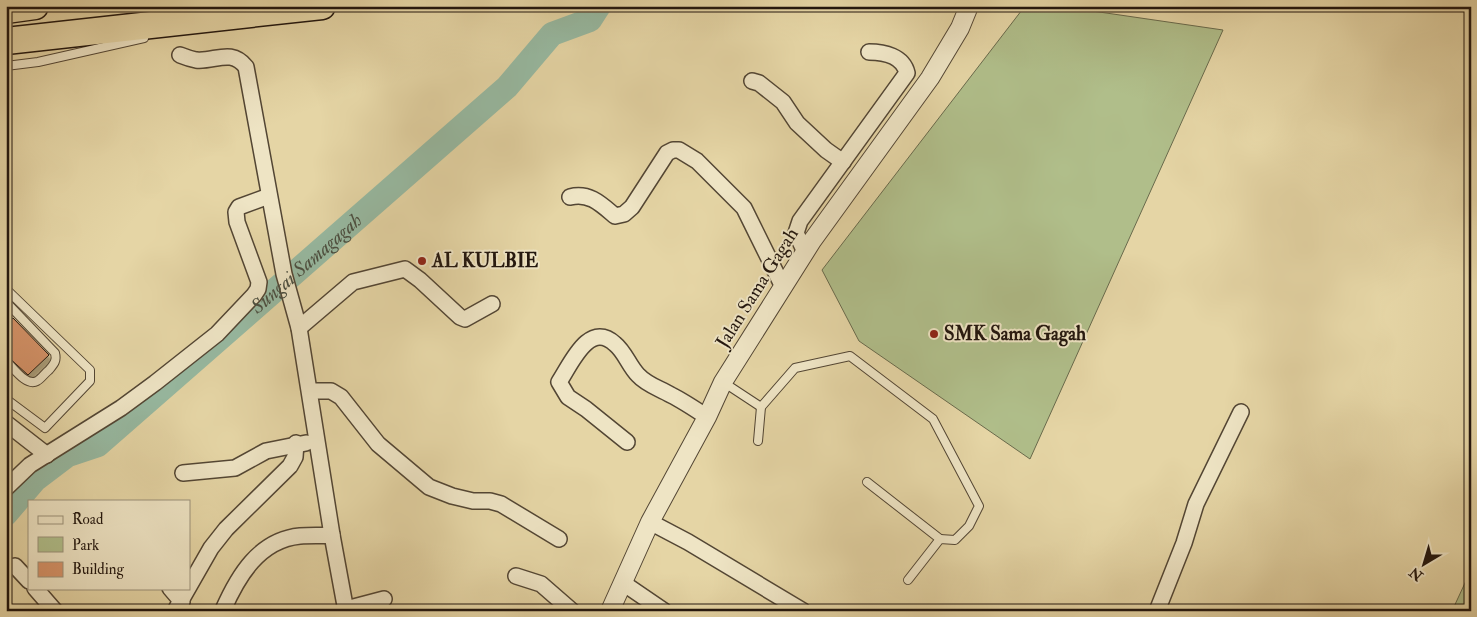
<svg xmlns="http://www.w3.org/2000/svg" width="1477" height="617" font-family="'IM FELL Double Pica',serif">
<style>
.green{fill:#b0be8a;stroke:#696a4c}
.forest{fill:url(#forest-crowns);stroke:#696a4c}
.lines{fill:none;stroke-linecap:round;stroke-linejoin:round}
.river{stroke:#97b9a1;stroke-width:24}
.building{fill:#d69369;stroke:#22160e;filter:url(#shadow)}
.service-casing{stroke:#534634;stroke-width:10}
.minor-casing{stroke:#534634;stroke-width:18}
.tertiary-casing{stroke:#534634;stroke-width:20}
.motorway-casing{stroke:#22160e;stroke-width:29}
.service{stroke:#eee4c4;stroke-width:8}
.minor{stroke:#eee4c4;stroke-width:15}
.tertiary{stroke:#eee4c4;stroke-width:18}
.motorway{stroke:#e5d5a5;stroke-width:26}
.poi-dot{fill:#8f2418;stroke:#eee4c4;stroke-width:2}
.labels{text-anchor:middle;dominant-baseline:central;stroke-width:4;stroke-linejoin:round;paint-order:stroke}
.poi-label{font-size:19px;font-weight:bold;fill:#22160e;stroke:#eee4c4;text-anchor:start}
.street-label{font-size:19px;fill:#22160e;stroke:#eee4c4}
.water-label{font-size:20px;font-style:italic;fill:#4b4f41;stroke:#eee4c4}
</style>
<defs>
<pattern id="forest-crowns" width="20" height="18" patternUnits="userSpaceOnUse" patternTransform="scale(1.25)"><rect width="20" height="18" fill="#b0be8a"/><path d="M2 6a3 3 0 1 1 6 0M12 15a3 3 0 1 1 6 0" fill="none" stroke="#97a376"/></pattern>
<filter id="shadow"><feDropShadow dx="3" dy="5.5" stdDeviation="1" flood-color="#0004"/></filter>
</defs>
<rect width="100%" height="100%" fill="#e5d5a5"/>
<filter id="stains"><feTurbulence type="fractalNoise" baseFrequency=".004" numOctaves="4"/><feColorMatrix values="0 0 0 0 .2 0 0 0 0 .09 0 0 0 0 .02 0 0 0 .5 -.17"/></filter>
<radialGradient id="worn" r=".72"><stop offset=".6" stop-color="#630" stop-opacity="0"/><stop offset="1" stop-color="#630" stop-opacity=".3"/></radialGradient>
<polygon class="green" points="1025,6 1058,6 1223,30 1030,459 859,341 822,270"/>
<polygon class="forest" points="1471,570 1471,611 1452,611"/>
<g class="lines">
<path class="river" id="s1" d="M6,514l29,-34 33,-25 30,-10 409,-358 45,-53 38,-14 9,-14"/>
</g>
<polygon class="building" points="13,318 49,355 28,375 6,355 6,324"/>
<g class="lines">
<g class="service-casing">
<g id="service">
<polyline points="6,66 38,62 144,38"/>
<polyline points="6,289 90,370 90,381 45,428 6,399"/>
<path d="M6,302l49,51c2,8 -1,11 -6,17 -4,3 -8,9 -12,11 -11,6 -24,-14 -31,-20"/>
<polyline points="723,382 761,407 795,368 850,356 933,419 979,506 969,526 955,540 940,539 908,580"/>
<polyline points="758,441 761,407"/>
<polyline points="867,482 940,539"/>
</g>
</g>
<g class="minor-casing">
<g id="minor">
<path d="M180,55c5,2 11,4 16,5 19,2 35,-12 50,7l38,207 15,54 33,207 14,76"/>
<polyline points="752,81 759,83 783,102 797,123 826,150 843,162"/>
<path d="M570,197c19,-5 31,7 45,19l9,-2 8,-7 35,-54 6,-3h6l18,11 47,47 39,79"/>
<path d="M805,252l-9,-19 4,-12 107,-148c-4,-17 -23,-21 -38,-21"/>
<polyline points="299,328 353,282 405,269 420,280 460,317 465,319 492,304"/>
<polyline points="310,391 331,391 341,397 378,444 429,487 452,496 473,501 490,501 501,504 559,539"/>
<polyline points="6,423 47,455"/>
<path d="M627,442l-41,-33 -18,-12 -9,-15c12,-18 30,-62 56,-38 10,8 14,22 23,31 9,10 21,13 33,20 12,6 24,14 36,22"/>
<polyline points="183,473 235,468 266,451 306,443"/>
<polyline points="6,488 30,465 121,408 155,383 217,334 254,295 258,289 259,282 237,222 236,212 239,207 269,196"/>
<polyline points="650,522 688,542 803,611"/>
<polyline points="15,566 29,581"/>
<polyline points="516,576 541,584 572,611"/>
<polyline points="623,583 664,611"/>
<polyline points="35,588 55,611"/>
<polyline points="170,588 182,602"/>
<polyline points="346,609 384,599"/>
<path d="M223,610c15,-34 36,-70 77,-74 11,-1 21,0 32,-1"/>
<polyline points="175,611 211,548 226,529 290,466 295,457 296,443"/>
<polyline points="1157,611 1184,543 1196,504 1241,412"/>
</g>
</g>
<g class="tertiary-casing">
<polyline id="tertiary" points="610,611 650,522 707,417 723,382 812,241 930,78 960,28 969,6"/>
</g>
<g class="motorway-casing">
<g id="motorway">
<polyline points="6,10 35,6"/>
<polyline points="6,41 322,6"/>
</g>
</g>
<use href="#service" class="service"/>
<use href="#minor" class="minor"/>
<use href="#tertiary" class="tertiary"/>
<use href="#motorway" class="motorway"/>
</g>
<g class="poi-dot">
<circle cx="422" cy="261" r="5"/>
<circle cx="934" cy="334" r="5"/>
</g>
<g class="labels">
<g class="poi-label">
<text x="432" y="261">AL KULBIE</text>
<text x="944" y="334">SMK Sama Gagah</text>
</g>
<g class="street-label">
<text transform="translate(757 288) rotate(-58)">Jalan Sama Gagah</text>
</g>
<g class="water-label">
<text stroke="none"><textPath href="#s1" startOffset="394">Sungai Samagagah</textPath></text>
</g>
</g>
<rect width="1477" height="617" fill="none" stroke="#e5d5a5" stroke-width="25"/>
<rect x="8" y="8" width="1462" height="602" fill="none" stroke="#22160e" stroke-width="2.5"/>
<rect x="12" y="12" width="1452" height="592" fill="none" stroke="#22160e"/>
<rect x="28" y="500" width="162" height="90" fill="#eee4c4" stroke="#9c927b"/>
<rect x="38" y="516" width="25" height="8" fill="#eee4c4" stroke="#9c927b"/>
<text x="72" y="524" font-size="15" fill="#22160e">Road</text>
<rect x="38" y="537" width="25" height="15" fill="#b0be8a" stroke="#9c927b"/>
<text x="72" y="550" font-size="15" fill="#22160e">Park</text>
<rect x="38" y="562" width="25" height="15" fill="#d69369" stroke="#9c927b"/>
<text x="72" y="574" font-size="15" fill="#22160e">Building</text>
<g transform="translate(1424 564) rotate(218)" stroke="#eee4c4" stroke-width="4" paint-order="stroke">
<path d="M0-4L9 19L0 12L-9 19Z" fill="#22160e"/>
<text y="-8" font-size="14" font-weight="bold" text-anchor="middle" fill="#22160e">N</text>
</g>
<rect width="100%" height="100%" filter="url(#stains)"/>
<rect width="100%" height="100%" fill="url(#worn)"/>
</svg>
